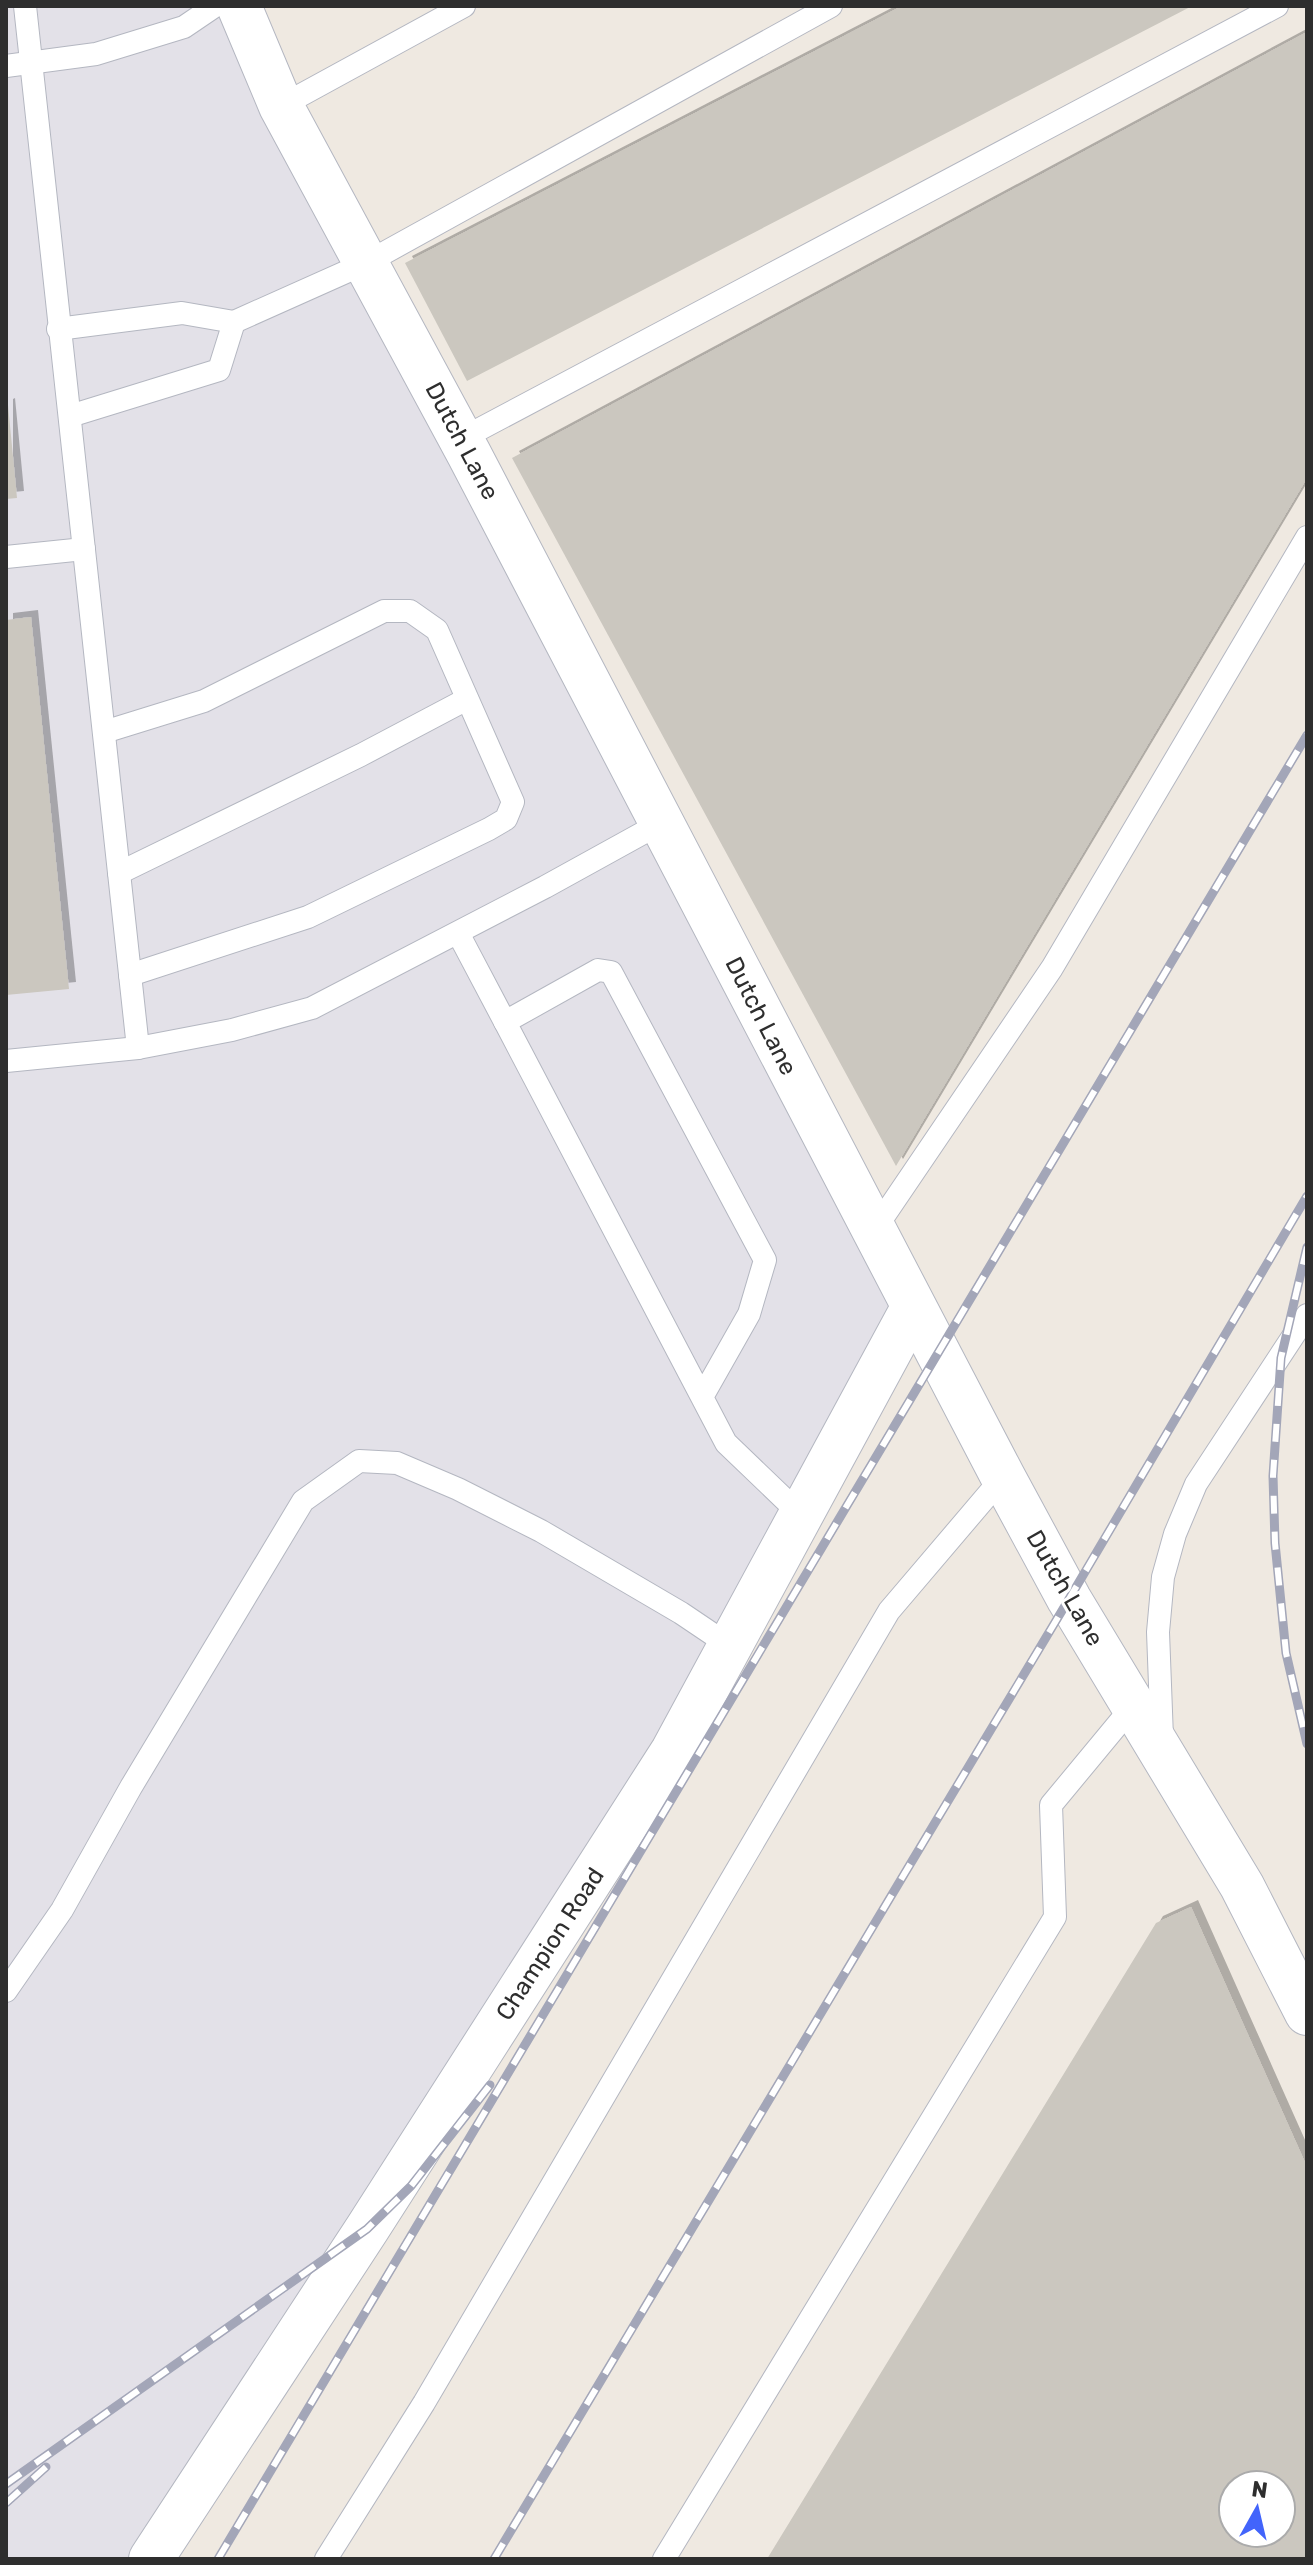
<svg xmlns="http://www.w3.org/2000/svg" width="1313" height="2565" font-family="Rubik,sans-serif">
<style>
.industrial{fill:#e3e1e8}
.building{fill:#cbc7bf;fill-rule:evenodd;filter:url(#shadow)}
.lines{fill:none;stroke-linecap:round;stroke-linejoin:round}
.lane-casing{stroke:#b4b7c1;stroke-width:24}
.street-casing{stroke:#b4b7c1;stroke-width:46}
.lane{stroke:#fff;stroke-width:22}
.street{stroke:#fff;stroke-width:44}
.rail-casing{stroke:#a3a6b8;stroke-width:9}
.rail{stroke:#fff;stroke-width:6;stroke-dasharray:18;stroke-linecap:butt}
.labels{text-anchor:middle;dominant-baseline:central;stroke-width:6;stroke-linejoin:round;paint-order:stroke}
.street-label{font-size:24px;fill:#2e2e2e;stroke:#fff}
</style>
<defs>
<filter id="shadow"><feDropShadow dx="7" dy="-7" stdDeviation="0" flood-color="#0004"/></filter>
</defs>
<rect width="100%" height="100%" fill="#efe9e1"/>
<polygon class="industrial" points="6,6 231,6 913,1308 159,2559 6,2559"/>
<g class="building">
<polygon points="902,6 1192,6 467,381 405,263"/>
<polygon points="1307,32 1307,478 896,1166 512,458"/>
<polygon points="8,405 17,498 6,499 6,406"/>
<polygon points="31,617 69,989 6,995 6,620"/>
<path d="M1191,1907l116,260v392h-540l389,-636zM1233,2485h48v48h-48z"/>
</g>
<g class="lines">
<g class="lane-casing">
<g id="lane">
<polyline points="25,6 138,1048"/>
<polyline points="6,66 96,54 184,27 215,6"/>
<polyline points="281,106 464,6"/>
<polyline points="234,322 366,263 831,6"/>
<polyline points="58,329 182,313 234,322 219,370 70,416"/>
<polyline points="461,439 1277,6"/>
<polyline points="6,557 84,549"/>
<polyline points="104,732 204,701 384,611 410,611 437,630 513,802 506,819 489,829 308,917 130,975"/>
<polyline points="119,873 361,755 467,699"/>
<polyline points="458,933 505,1022"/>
<polyline points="6,1061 138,1048 232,1030 312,1008 545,887 661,823"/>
<polyline points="873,1232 1052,968 1307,537"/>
<polyline points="702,1397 749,1314 765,1260 611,972 598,970 505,1022 726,1443 801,1515"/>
<polyline points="1162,1738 1158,1632 1163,1577 1175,1534 1196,1484 1307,1315"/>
<polyline points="6,1991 62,1910 131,1787 303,1501 359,1461 397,1463 458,1489 541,1531 681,1613 730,1646"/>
<polyline points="326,2559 424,2403 889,1611 1003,1477"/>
<polyline points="664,2559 1055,1917 1051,1805 1133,1706"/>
</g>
</g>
<g class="street-casing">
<g id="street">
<polyline points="239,6 281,106 469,454 1003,1477 1069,1599 1242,1886 1307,2013"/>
<polyline points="151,2559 367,2229 673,1751 913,1308"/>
</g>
</g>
<use href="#lane" class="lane"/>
<use href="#street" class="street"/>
<g class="rail-casing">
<g id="rail">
<polyline points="1307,1247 1281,1358 1273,1476 1275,1543 1286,1653 1307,1744"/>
<polyline points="6,2484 367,2229 411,2186 490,2085"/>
<polyline points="6,2503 46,2467"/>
<polyline points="218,2559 1307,735"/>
<polyline points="494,2559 1069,1599 1307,1196"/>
</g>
</g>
<use href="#rail" class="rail"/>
</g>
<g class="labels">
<g class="street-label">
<text transform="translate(462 441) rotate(62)">Dutch Lane</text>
<text transform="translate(761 1016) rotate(63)">Dutch Lane</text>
<text transform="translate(1065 1588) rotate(60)">Dutch Lane</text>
<text transform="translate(550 1944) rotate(-57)">Champion Road</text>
</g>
</g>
<rect width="1313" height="2565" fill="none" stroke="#2e2e2e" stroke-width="16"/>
<g transform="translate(1257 2509) rotate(8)"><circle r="38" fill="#ffffff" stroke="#ababab" stroke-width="2"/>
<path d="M0-6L14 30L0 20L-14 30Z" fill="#4264fb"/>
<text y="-12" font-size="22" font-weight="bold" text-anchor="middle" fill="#2e2e2e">N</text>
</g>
</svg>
